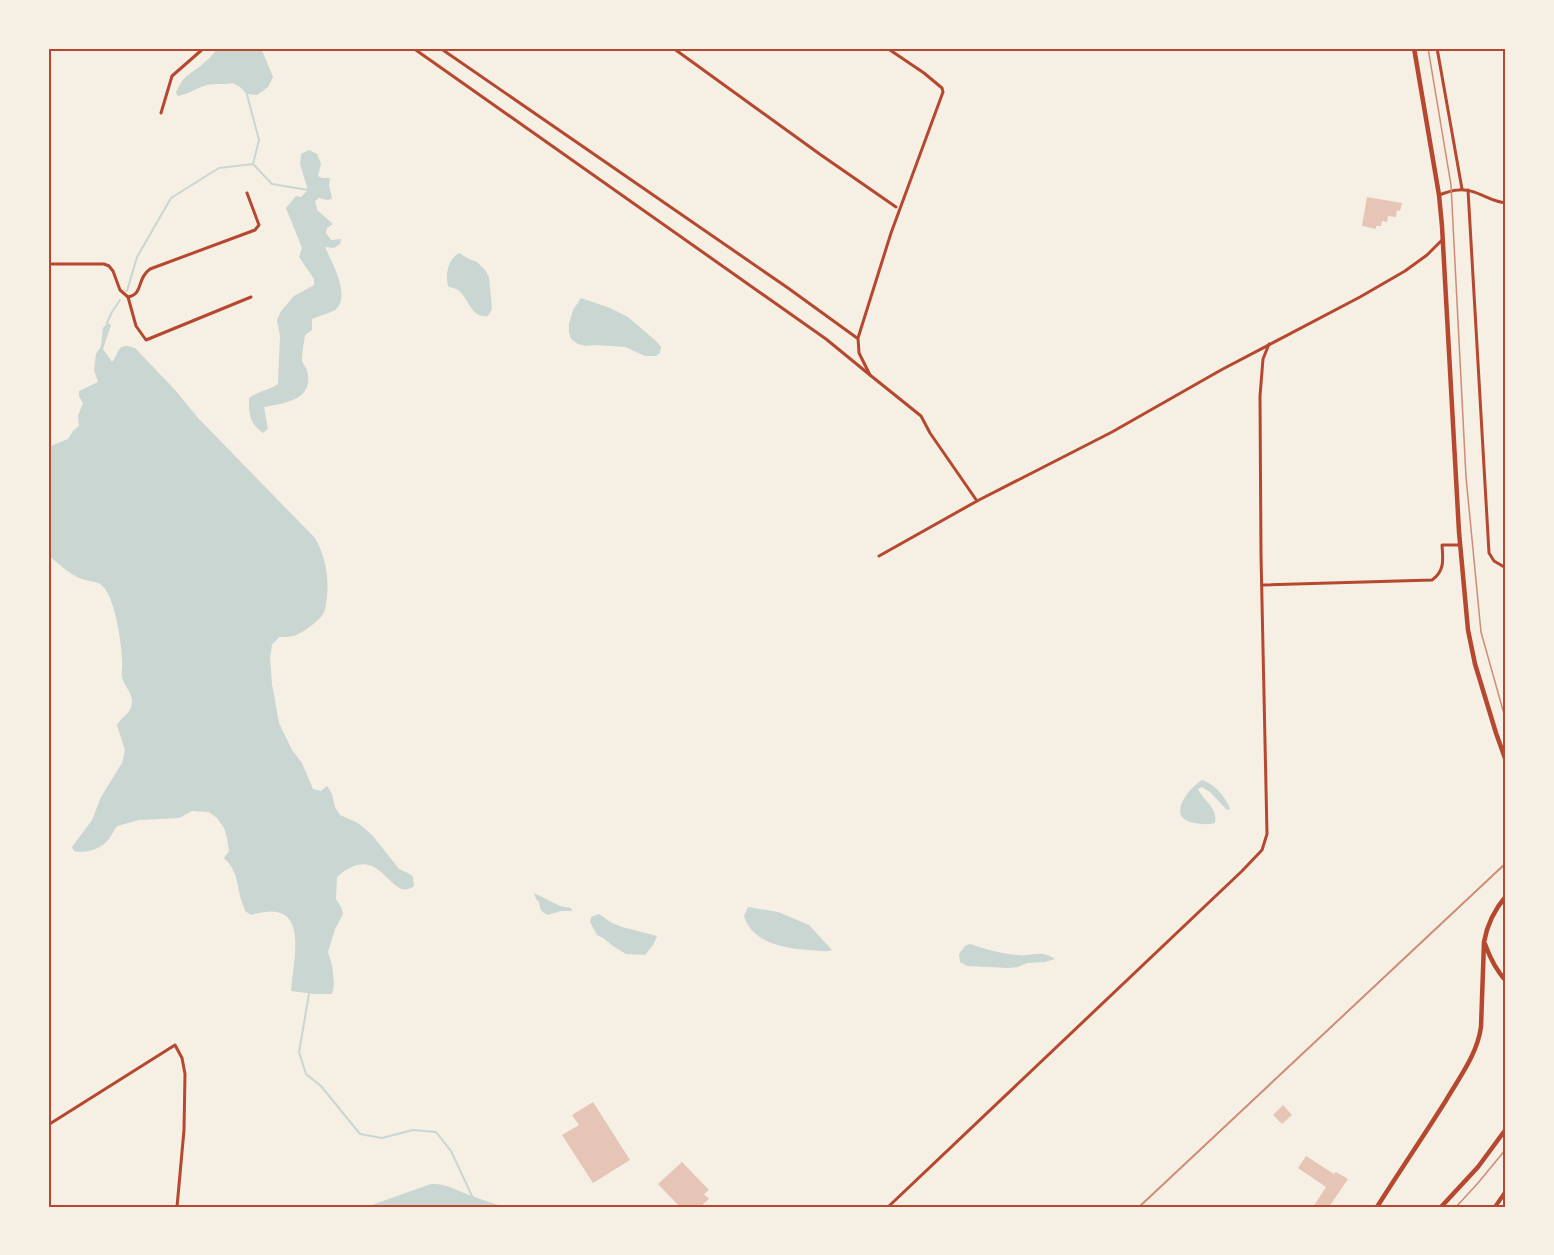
<svg xmlns="http://www.w3.org/2000/svg" width="1554" height="1255" font-family="'Open Sans',sans-serif">
<style>
.water{fill:#c9d6d2}
.lines{fill:none;stroke-linecap:round;stroke-linejoin:round}
.stream{stroke:#c9d6d2;stroke-width:2}
.building{fill:#e6c5b7}
.minor{stroke:#b5482f;stroke-width:3}
.tertiary{stroke:#b5482f;stroke-width:4}
.secondary{stroke:#b5482f;stroke-width:4.5}
.tram{stroke:#cf8b77;stroke-width:1.5}
.rail{stroke:#cf8b77;stroke-width:2}
.neatline{fill:none;stroke:#b5482f;stroke-width:2}
</style>
<rect width="100%" height="100%" fill="#f6efe4"/>
<g class="water">
<path d="M218,48h43l12,29 -5,10 -11,8 -10,-1 -7,-7 -7,-4c-9,2 -17,0 -26,2 -11,3 -18,9 -29,11l-2,-3c8,-20 15,-18 29,-31 5,-4 9,-9 13,-14z"/>
<path d="M309,150l8,4 4,10 -3,12 4,2h8l-1,7 3,14 -5,1 -8,-2 -4,3 2,9 16,14 -6,4 -1,5 5,7 10,-1 -1,5 -6,4 -9,-1c6,14 27,50 10,63 -3,2 -18,7 -23,9v11l-7,5c-1,8 -3,16 -3,24 0,5 4,7 5,12 8,29 -23,32 -43,36l4,22 -5,4c-14,-10 -14,-19 -14,-35 10,-7 20,-8 29,-14l2,-48 -3,-16 4,-9 13,-15 20,-11v-6l-15,-22 3,-9 -16,-40 10,-12 5,1 7,-7 -8,-26 1,-10z"/>
<path d="M459,253l10,6 8,3 9,9 3,6 3,32 -4,7c-17,3 -19,-18 -30,-26 -3,-2 -7,-2 -10,-4 -3,-12 0,-27 11,-33z"/>
<polygon points="581,298 610,308 628,317 656,341 661,347 660,353 656,356 645,356 625,347 595,345 586,346 578,344 571,339 569,332 569,324 573,310"/>
<path d="M107,323l4,2 -8,24 9,13c8,-9 4,-21 23,-14l41,43 22,27 117,120c10,18 14,37 12,58 -1,6 -1,13 -4,18 -3,5 -9,10 -14,13 -11,9 -16,10 -30,10l-7,8 -2,13 2,26 7,39 13,27 10,13 11,26 8,2 6,-5 5,8 3,13 5,8 18,8 15,13 26,33 9,4 5,4 1,9c-24,19 -33,-49 -77,-9l-1,22 5,8 2,7 -8,15 -7,23 4,13 2,19 -2,10h-17l-24,-3c2,-34 21,-95 -40,-76l-6,-4c-1,-5 -4,-10 -5,-15 -3,-15 -4,-27 -16,-38l5,-7 -2,-13 -3,-10 -7,-10 -8,-6 -17,-1 -13,7 -40,2 -22,6c-3,4 -5,9 -8,13 -8,10 -23,15 -35,12l-2,-4 20,-27 9,-23 21,-34 3,-13 -8,-25c5,-9 14,-11 15,-22 1,-10 -8,-17 -10,-26 -1,-6 1,-12 0,-19 -1,-16 -7,-65 -22,-74 -4,-3 -13,-3 -18,-5 -12,-4 -24,-16 -34,-24v-108l20,-8 5,-8 6,-5 -1,-10 5,-13 -4,-7v-5l19,-9 -4,-12 2,-16 5,-8 2,-18z"/>
<path d="M1202,780c11,3 25,18 28,29l-3,1 -17,-18 -8,-5 -4,2c6,13 20,18 17,34 -7,2 -13,1 -20,0 -30,-5 -7,-34 7,-43z"/>
<path d="M534,893l26,13 11,2 1,3h-11l-13,4c-7,-3 -8,-6 -9,-13l-3,-3z"/>
<path d="M748,907l30,5 31,13 23,25c-8,3 -15,0 -23,0 -25,-2 -57,-7 -65,-34z"/>
<polygon points="599,914 612,923 622,927 657,936 653,945 645,955 626,954 613,946 603,938 597,935 590,922 591,917"/>
<path d="M970,944c15,5 32,10 48,11 15,2 21,-6 37,4l-10,3 -18,1 -9,4 -9,1 -42,-2 -7,-4 -1,-8 6,-8z"/>
<path d="M431,1184c15,-1 27,7 41,12 10,4 21,7 32,11h-138z"/>
</g>
<g class="lines">
<g class="stream">
<polyline points="246,91 259,140 253,164 272,184 308,190 308,193"/>
<polyline points="127,291 137,257 171,198 219,168 253,164"/>
<polyline points="107,323 112,312 120,300"/>
<polyline points="309,994 299,1052 306,1074 321,1086 360,1134 382,1138 413,1130 436,1132 451,1151 472,1196"/>
</g>
</g>
<g class="building">
<polygon points="1367,197 1402,203 1400,211 1397,210 1396,217 1388,216 1387,222 1382,221 1381,226 1376,226 1376,229 1362,226"/>
<polygon points="593,1102 630,1160 593,1183 562,1135 579,1125 572,1115"/>
<polygon points="1283,1105 1292,1115 1282,1124 1273,1115"/>
<polygon points="1306,1156 1334,1174 1336,1172 1348,1179 1329,1207 1313,1207 1326,1187 1298,1168"/>
<polygon points="682,1162 709,1190 704,1194 709,1199 700,1207 680,1207 658,1184"/>
</g>
<g class="lines">
<g class="minor">
<polyline points="413,48 826,339 870,375"/>
<polyline points="440,48 788,288 857,338"/>
<polyline points="673,48 821,155 896,207"/>
<polyline points="887,48 924,73 942,88 943,92 891,233 858,338 859,353 870,375 921,416 930,433 977,501"/>
<polyline points="1437,48 1462,189"/>
<polyline points="161,113 172,76 204,48"/>
<polyline points="1468,190 1489,553 1494,561 1506,568"/>
<path d="M1439,195c6,-2 13,-5 19,-5 18,-2 31,12 48,13"/>
<polyline points="48,264 104,264 109,266 113,271 120,290 128,297 136,326 146,340 251,297"/>
<path d="M128,297c16,-3 8,-18 22,-28l105,-39 4,-5 -12,-32"/>
<polyline points="879,556 977,501 1112,432 1221,370 1360,297 1405,271 1427,255 1442,240"/>
<path d="M1262,585l170,-5c13,-9 11,-21 10,-35h18"/>
<polyline points="48,1125 175,1045 182,1058 185,1074 184,1130 177,1207"/>
<polyline points="888,1207 1242,871 1262,850 1267,834 1261,555 1260,396 1263,359 1269,344"/>
</g>
<polyline class="tertiary" points="1495,1207 1506,1191"/>
<g class="secondary">
<polyline points="1414,48 1439,195 1442,226 1459,532 1468,630 1475,664 1496,733 1506,761"/>
<path d="M1485,944c5,14 11,26 21,37"/>
<path d="M1377,1207c22,-35 46,-70 68,-105 14,-24 32,-47 36,-75l3,-85c3,-17 11,-33 22,-46"/>
<polyline points="1441,1207 1478,1167 1506,1129"/>
</g>
<g class="tram">
<polyline points="1428,48 1451,185 1466,477 1481,632 1506,721"/>
<polyline points="1456,1207 1478,1183 1506,1149"/>
</g>
<polyline class="rail" points="1139,1207 1506,863"/>
</g>
<rect width="1554" height="1255" fill="none" stroke="#f6efe4" stroke-width="99"/>
<rect x="50" y="50" width="1454" height="1156" class="neatline"/>
</svg>
